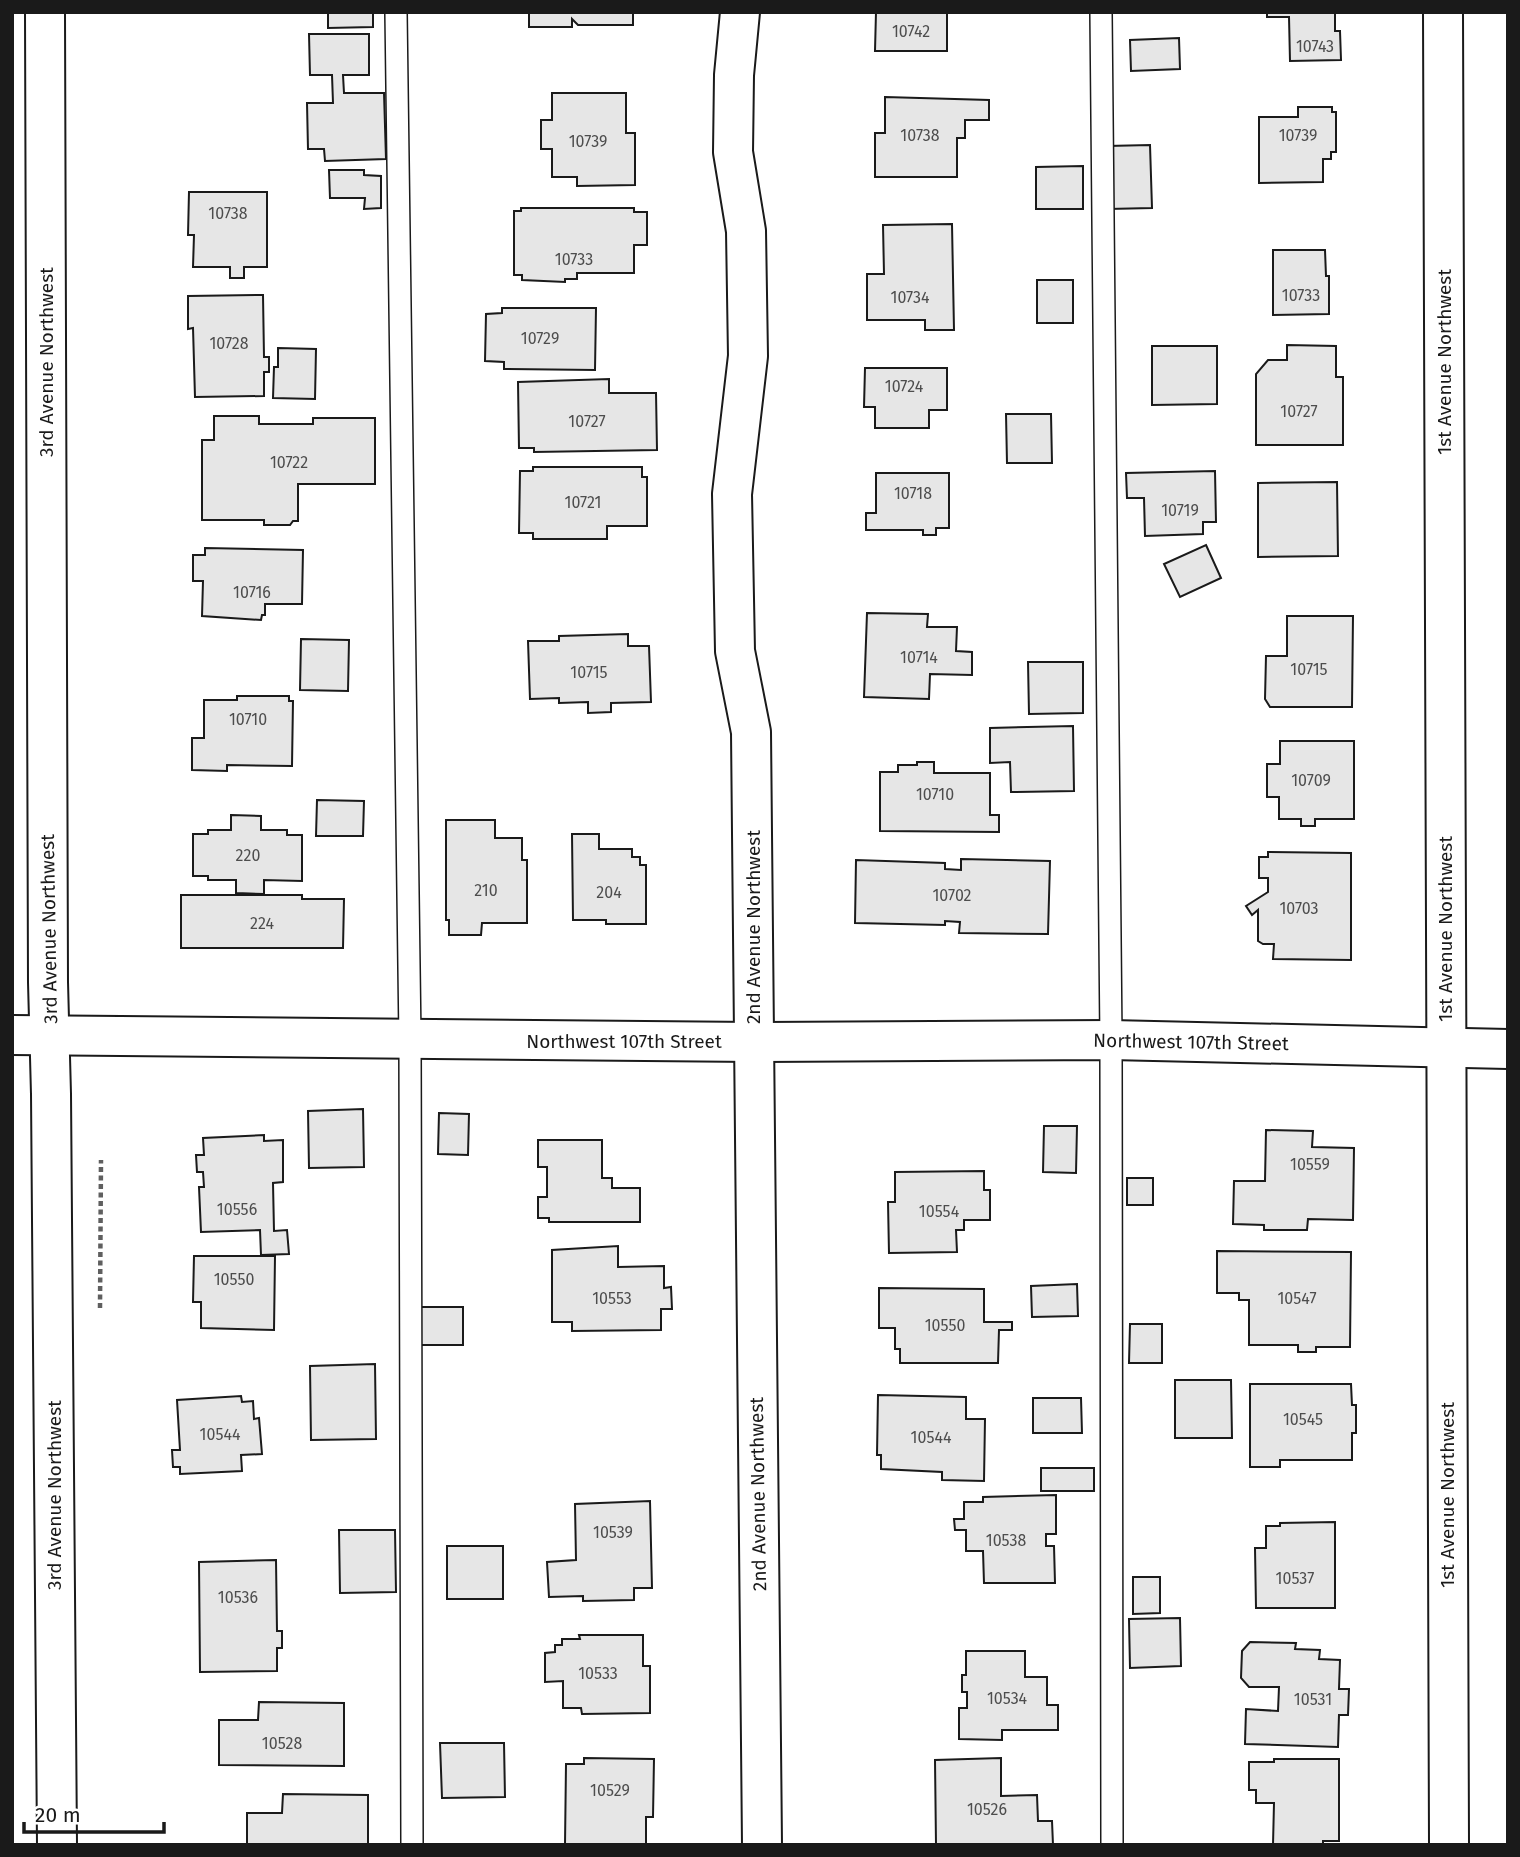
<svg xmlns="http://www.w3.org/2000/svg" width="1520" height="1857" font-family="'Fira Sans',sans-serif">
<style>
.building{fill:#e6e6e6;stroke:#1a1a1a;stroke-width:2}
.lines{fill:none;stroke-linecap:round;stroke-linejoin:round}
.lane-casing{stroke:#1a1a1a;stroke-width:24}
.street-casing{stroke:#1a1a1a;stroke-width:42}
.secondary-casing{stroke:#1a1a1a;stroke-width:42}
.path{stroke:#5f5f5f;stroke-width:4.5;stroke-dasharray:5 3.5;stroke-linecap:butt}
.lane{stroke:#fff;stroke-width:21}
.street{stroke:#fff;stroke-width:38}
.secondary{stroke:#fff;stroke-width:38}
.labels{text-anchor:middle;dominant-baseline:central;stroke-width:5;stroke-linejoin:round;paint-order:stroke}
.number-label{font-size:16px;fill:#4d4d4d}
.street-label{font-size:19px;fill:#1a1a1a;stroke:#fff}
</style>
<rect width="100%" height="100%" fill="#fff"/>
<g class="building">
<polygon points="328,12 373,12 373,27 328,28"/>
<polygon points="529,12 633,12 633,25 578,25 572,19 572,27 529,27"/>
<polygon points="876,12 947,12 947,51 875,51"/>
<polygon points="1267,12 1335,12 1335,31 1340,31 1341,60 1290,61 1289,17 1267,17"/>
<polygon points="309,34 369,34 369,75 343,75 344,93 384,93 386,159 325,161 324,149 308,149 307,103 333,103 332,75 310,75"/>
<polygon points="1179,38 1180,69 1131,71 1130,40"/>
<polygon points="552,93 626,93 626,133 635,133 635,185 577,186 577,177 552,177 552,149 541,149 541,120 552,120"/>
<polygon points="885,97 989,100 989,120 965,120 965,138 957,138 957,177 875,177 875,133 885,133"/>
<polygon points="1298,107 1332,107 1332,112 1336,112 1336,152 1331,152 1331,159 1323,159 1323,182 1259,183 1259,117 1298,117"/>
<polygon points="1150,145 1152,208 1108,209 1107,146"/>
<polygon points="1083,166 1083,209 1036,209 1036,167"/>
<polygon points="329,170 364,170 364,175 381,176 381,208 364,209 365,198 330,198"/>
<polygon points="189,192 267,192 267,267 244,267 244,278 230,278 230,267 193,267 194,235 188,235"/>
<polygon points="521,208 634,208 634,212 647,212 647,245 634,245 634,273 577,273 577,279 565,279 565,282 522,280 522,275 514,275 514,211 521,211"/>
<polygon points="952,224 954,330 925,330 925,320 867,320 867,274 884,274 883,225"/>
<polygon points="1273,250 1325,250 1326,276 1329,276 1329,314 1273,315"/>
<rect x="1037" y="280" width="36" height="43"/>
<polygon points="263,295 264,357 269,357 269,372 264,372 264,396 195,397 193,328 188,329 188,296"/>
<polygon points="502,308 596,308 595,370 504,369 504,362 485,361 486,314 502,313"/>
<polygon points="1287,345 1336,346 1336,377 1343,377 1343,445 1256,445 1256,374 1268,360 1287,360"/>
<polygon points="1152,346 1217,346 1217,404 1152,405"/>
<polygon points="278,348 316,349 315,399 273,398 274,367 278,367"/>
<polygon points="865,368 947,368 947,410 929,410 929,428 875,428 875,407 864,407"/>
<polygon points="609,379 609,393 656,393 657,450 534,452 534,448 519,448 518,382"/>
<polygon points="1006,414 1051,414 1052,463 1007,463"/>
<polygon points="214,416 259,416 259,424 313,424 313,418 375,418 375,484 298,484 298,521 293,521 290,525 264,525 264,520 202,520 202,440 214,440"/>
<polygon points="533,467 642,467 642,477 647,477 647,526 607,526 607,539 533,539 533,533 519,533 520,471 533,471"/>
<polygon points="1215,471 1216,522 1203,522 1203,534 1145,536 1144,498 1127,498 1126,473"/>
<polygon points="876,473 949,473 949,528 936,528 936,535 923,535 923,530 866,530 866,513 876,513"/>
<polygon points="1337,482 1338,556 1258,557 1258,483"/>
<polygon points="1206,545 1221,578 1180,597 1164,564"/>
<polygon points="205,548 303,550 302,604 265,604 265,615 262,615 261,620 202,616 203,581 193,581 193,555 205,555"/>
<polygon points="867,613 928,614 927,627 957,627 956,651 972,652 972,675 930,674 929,699 864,697"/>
<polygon points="1287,616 1353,616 1352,707 1270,707 1265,699 1266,656 1287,656"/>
<polygon points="628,634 628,646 649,646 651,702 611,703 611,712 588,713 588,702 559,703 559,698 530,699 528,641 559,641 559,636"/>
<polygon points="301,639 349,640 348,691 300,690"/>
<polygon points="1028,662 1083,662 1083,713 1029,714"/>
<polygon points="237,696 289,696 289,701 293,701 292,766 227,765 227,771 192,770 192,738 204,738 204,700 237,700"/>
<polygon points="1073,726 1074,791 1011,792 1010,762 990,763 990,728"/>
<polygon points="1280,741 1354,741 1354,819 1315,819 1315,826 1301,826 1301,819 1279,819 1279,797 1267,797 1267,764 1280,764"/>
<polygon points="917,762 934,762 934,773 990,773 990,815 999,815 999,832 880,831 880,772 898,772 898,765 917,765"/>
<polygon points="317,800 364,801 363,836 316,836"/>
<polygon points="231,815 261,816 261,830 287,830 287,835 302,835 302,881 264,880 264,894 236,893 236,880 208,880 208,876 193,876 193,834 208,834 208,830 231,830"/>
<polygon points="446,820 495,820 495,838 522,838 522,860 527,860 527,923 482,923 481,935 449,935 449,920 446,920"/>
<polygon points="572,834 599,834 599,849 632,849 632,857 640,857 640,865 646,865 646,924 606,924 606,920 573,920"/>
<polygon points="1268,852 1351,853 1351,960 1273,959 1274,944 1263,944 1258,941 1258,910 1252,915 1246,906 1268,892 1268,878 1259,878 1259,857 1268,857"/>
<polygon points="961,859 1050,861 1048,934 959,933 960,922 945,921 945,925 855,923 856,860 945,863 945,869 961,870"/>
<polygon points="181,895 302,895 302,899 344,899 343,948 181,948"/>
<polygon points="363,1109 364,1167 309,1168 308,1111"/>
<polygon points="439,1113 469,1114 468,1155 438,1154"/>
<polygon points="1044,1126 1077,1126 1076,1173 1043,1172"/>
<polygon points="1266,1130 1313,1131 1312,1147 1354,1148 1353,1220 1308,1219 1307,1230 1264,1230 1264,1225 1233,1224 1234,1181 1265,1181"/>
<polygon points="264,1135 264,1141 283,1140 283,1182 273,1183 274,1231 287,1230 289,1254 261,1255 260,1230 201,1232 199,1187 204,1187 203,1172 197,1172 196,1155 204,1155 203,1138"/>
<polygon points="538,1140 602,1140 602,1178 612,1178 612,1188 640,1188 640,1222 549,1222 549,1218 538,1218 538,1197 547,1197 547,1167 538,1167"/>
<polygon points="984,1171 984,1190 990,1190 990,1220 964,1220 964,1230 956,1230 957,1252 889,1253 888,1202 895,1202 895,1172"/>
<rect x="1127" y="1178" width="26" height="27"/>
<polygon points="618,1246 618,1267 664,1266 664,1288 671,1287 672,1309 661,1309 661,1330 572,1331 572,1322 552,1322 552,1250"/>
<polygon points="1217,1251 1351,1252 1350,1347 1316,1347 1316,1352 1298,1352 1298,1345 1249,1345 1249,1300 1239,1300 1239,1293 1217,1293"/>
<polygon points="194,1256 275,1256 274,1330 201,1328 201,1302 193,1302"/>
<polygon points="1077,1284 1078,1316 1032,1317 1031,1286"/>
<polygon points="879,1288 984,1289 984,1322 1012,1322 1012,1330 999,1330 998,1363 900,1363 900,1349 895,1349 895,1328 879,1328"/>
<rect x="419" y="1307" width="44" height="38"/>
<polygon points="1130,1324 1162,1324 1162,1363 1129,1363"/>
<polygon points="375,1364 376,1439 311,1440 310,1366"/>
<polygon points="1175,1380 1231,1380 1232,1438 1175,1438"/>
<polygon points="1250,1384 1351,1384 1352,1405 1356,1405 1356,1433 1352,1433 1352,1460 1280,1460 1280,1467 1250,1467"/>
<polygon points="878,1395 966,1397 966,1419 985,1419 984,1481 942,1480 942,1472 881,1469 881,1455 877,1455"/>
<polygon points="241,1396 242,1402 253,1401 254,1419 259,1418 262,1454 241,1455 242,1471 180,1474 180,1467 173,1467 172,1450 180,1450 177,1400"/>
<polygon points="1033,1398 1081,1398 1082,1433 1033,1433"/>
<rect x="1041" y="1468" width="53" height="23"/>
<polygon points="1056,1495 1056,1534 1046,1534 1046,1546 1054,1546 1055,1583 984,1583 983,1551 966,1551 966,1530 955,1530 954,1519 964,1519 964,1502 983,1502 983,1497"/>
<polygon points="650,1501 652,1588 634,1588 634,1600 583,1601 583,1596 549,1597 547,1562 576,1560 575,1504"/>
<polygon points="1335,1522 1335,1608 1256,1608 1255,1548 1266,1548 1266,1526 1280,1526 1280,1523"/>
<polygon points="339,1530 395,1530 396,1592 340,1593"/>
<rect x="447" y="1546" width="56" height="53"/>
<polygon points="276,1560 277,1631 282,1631 282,1648 277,1648 277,1671 200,1672 199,1562"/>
<polygon points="1133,1577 1160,1577 1160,1613 1133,1614"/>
<polygon points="1180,1618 1181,1666 1130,1668 1129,1619"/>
<polygon points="579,1635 643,1635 643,1666 650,1666 650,1713 582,1714 581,1708 563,1708 563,1681 545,1682 545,1653 555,1652 555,1645 562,1645 562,1639 580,1639"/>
<polygon points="1250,1642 1296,1643 1295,1649 1320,1650 1319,1659 1340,1660 1339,1689 1349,1689 1348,1715 1339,1715 1338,1747 1245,1744 1246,1709 1278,1711 1279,1687 1249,1687 1241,1678 1242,1651"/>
<polygon points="966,1651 1025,1651 1025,1677 1047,1677 1047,1705 1058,1705 1058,1730 1002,1730 1002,1740 959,1739 959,1708 967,1708 967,1692 962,1692 962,1675 966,1675"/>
<polygon points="259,1702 344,1703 344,1766 219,1765 219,1720 258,1720"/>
<polygon points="440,1743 504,1743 505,1797 442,1798"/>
<polygon points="584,1758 654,1759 653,1817 646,1817 646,1845 565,1845 566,1764 584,1764"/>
<polygon points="1001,1758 1001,1796 1037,1795 1038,1821 1052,1821 1053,1845 936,1845 935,1760"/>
<polygon points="1274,1759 1339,1759 1339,1841 1323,1841 1323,1845 1273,1845 1274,1803 1256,1803 1256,1790 1249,1790 1249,1762 1274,1762"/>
<polygon points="283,1794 368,1795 368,1845 247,1845 247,1813 282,1813"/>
</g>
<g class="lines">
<g class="lane-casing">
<g id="lane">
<polyline points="396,12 410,1040 412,1845"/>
<polyline points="1101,12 1111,1040 1112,1845"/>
</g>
</g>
<g class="street-casing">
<g id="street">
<polyline points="740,12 734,75 733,152 746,231 748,356 732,494 735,651 751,732 762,1845"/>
<polyline points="1443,12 1449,1845"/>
<polyline points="12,1035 754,1042 1111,1040 1508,1049"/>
</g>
</g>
<g class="secondary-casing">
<polyline id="secondary" points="45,12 48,982 51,1094 57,1845"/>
</g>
<polyline class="path" points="100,1308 101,1160"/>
<use href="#lane" class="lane"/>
<use href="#street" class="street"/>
<use href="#secondary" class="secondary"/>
</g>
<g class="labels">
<g class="number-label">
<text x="911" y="31">10742</text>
<text x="1315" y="46">10743</text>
<text x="920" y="135">10738</text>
<text x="1298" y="135">10739</text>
<text x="588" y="141">10739</text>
<text x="228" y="213">10738</text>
<text x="574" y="259">10733</text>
<text x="1301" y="295">10733</text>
<text x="910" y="297">10734</text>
<text x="540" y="338">10729</text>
<text x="229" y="343">10728</text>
<text x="904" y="386">10724</text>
<text x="1299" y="411">10727</text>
<text x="587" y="421">10727</text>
<text x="289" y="462">10722</text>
<text x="913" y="493">10718</text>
<text x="583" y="502">10721</text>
<text x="1180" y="510">10719</text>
<text x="252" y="592">10716</text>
<text x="919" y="657">10714</text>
<text x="1309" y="669">10715</text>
<text x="589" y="672">10715</text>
<text x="248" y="719">10710</text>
<text x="1311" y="780">10709</text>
<text x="935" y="794">10710</text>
<text x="248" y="855">220</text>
<text x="486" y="890">210</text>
<text x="609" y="892">204</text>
<text x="952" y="895">10702</text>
<text x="1299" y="908">10703</text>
<text x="262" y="923">224</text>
<text x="1310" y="1164">10559</text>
<text x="237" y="1209">10556</text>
<text x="939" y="1211">10554</text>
<text x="234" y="1279">10550</text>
<text x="612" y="1298">10553</text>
<text x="1297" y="1298">10547</text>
<text x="945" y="1325">10550</text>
<text x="1303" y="1419">10545</text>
<text x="220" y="1434">10544</text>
<text x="931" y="1437">10544</text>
<text x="613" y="1532">10539</text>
<text x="1006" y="1540">10538</text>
<text x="1295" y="1578">10537</text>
<text x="238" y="1597">10536</text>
<text x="598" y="1673">10533</text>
<text x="1007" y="1698">10534</text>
<text x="1313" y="1699">10531</text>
<text x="282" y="1743">10528</text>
<text x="610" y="1790">10529</text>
<text x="987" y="1809">10526</text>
</g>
<g class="street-label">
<text transform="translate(46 362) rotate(-90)">3rd Avenue Northwest</text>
<text transform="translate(1444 362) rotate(-90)">1st Avenue Northwest</text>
<text transform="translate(753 927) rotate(-90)">2nd Avenue Northwest</text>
<text transform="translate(49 929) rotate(-91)">3rd Avenue Northwest</text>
<text transform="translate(1445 929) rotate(-90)">1st Avenue Northwest</text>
<text x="624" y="1041">Northwest 107th Street</text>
<text transform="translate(1191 1042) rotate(1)">Northwest 107th Street</text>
<text transform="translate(758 1494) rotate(-91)">2nd Avenue Northwest</text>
<text transform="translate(54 1495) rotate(-90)">3rd Avenue Northwest</text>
<text transform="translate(1447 1495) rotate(-90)">1st Avenue Northwest</text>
</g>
</g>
<rect width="1520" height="1857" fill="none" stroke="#1a1a1a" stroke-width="28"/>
<path d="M24 1822v10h140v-10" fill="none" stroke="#1a1a1a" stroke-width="3.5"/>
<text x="35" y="1822" font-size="21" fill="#1a1a1a" stroke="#ffffff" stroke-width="5" paint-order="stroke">20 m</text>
</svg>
